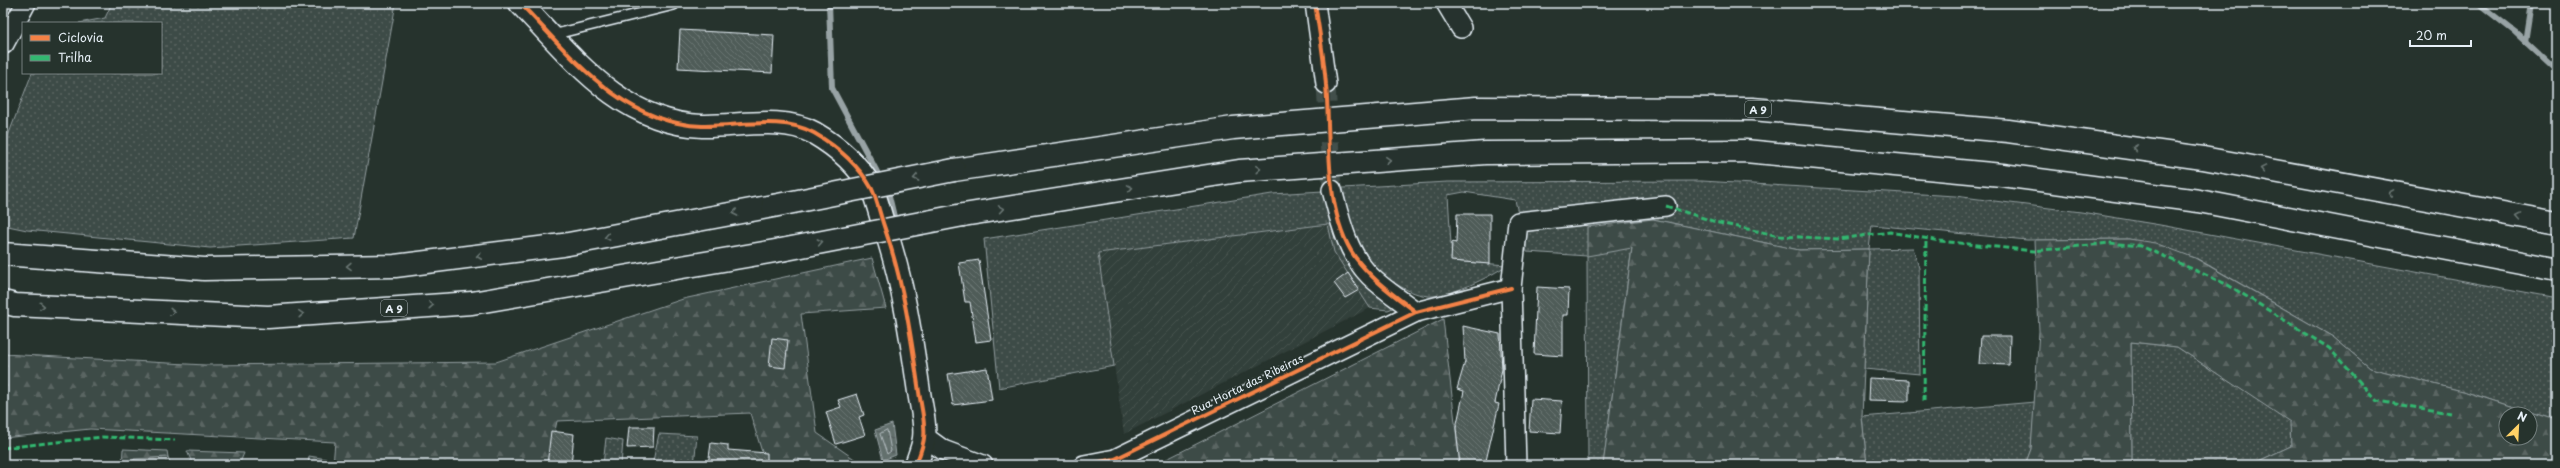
<svg xmlns="http://www.w3.org/2000/svg" width="2560" height="468" font-family="'Playpen Sans',sans-serif">
<style>
.industrial{fill:url(#industrial-furrows)}
.grass{fill:url(#grass-dots);stroke:#939ea0}
.forest{fill:url(#forest-firs);stroke:#939ea0;fill-rule:evenodd}
.water{fill:url(#water-ripples);stroke:#98a3a5}
.lines{fill:none;stroke-linecap:round;stroke-linejoin:round}
.shore{stroke:#b3bdc0;stroke-width:1}
.stream{stroke:#98a3a5;stroke-width:6}
.building{fill:url(#building-back-hatch);stroke:#e8f1f8}
.street-tunnel{stroke:#43504b;stroke-width:19;stroke-dasharray:19 10;stroke-linecap:butt}
.lane-casing{stroke:#e8f1f8;stroke-width:12}
.street-casing{stroke:#e8f1f8;stroke-width:22}
.secondary-casing{stroke:#e8f1f8;stroke-width:25}
.highway-casing{stroke:#e8f1f8;stroke-width:25}
.lane{stroke:#26332d;stroke-width:9}
.street{stroke:#26332d;stroke-width:19}
.secondary{stroke:#26332d;stroke-width:22}
.highway{stroke:#26332d;stroke-width:22}
.highway-bridge-casing{stroke:#e8f1f8;stroke-width:25;stroke-linecap:butt}
.highway-bridge{stroke:#26332d;stroke-width:22}
.quiet{stroke:#33b770;stroke-width:3;stroke-dasharray:6 3;stroke-linecap:butt}
.cycleway-casing{stroke:#26332d;stroke-width:6}
.cycleway{stroke:#f48246;stroke-width:4}
.oneway{stroke:#6a7674}
.labels{text-anchor:middle;dominant-baseline:central;stroke-width:3.5;stroke-linejoin:round;paint-order:stroke}
.shield{fill:#26332d;stroke:#aeb8bb;stroke-width:1}
.shield-label{font-size:10px;font-weight:bold;fill:#e8f1f8}
.street-label{font-size:11px;fill:#e8f1f8;stroke:#26332d}
</style>
<defs>
<pattern id="industrial-furrows" width="10" height="10" patternUnits="userSpaceOnUse"><rect width="10" height="10" fill="#333f3a"/><path d="M-1 1l2-2M0 10L10 0M9 11l2-2" fill="none" stroke="#47524e"/></pattern>
<pattern id="grass-dots" width="8" height="8" patternUnits="userSpaceOnUse"><rect width="8" height="8" fill="#3e4b47"/><path d="M2 2h.1M6 6h.1" fill="none" stroke="#5a6562" stroke-width="1.8" stroke-linecap="round"/></pattern>
<pattern id="forest-firs" width="22" height="20" patternUnits="userSpaceOnUse"><rect width="22" height="20" fill="#3e4b47"/><path d="M5 1l3.5 6h-7zM16 11l3.5 6h-7z" fill="#5a6562"/></pattern>
<pattern id="water-ripples" width="26" height="14" patternUnits="userSpaceOnUse"><rect width="26" height="14" fill="#636f6d"/><path d="M2 4q2-2 4 0t4 0M15 11q2-2 4 0t4 0" fill="none" stroke="#535a5a"/></pattern>
<pattern id="building-back-hatch" width="6" height="6" patternUnits="userSpaceOnUse"><rect width="6" height="6" fill="#505c59"/><path d="M-1 5l2 2M0 0l6 6M5-1l2 2" fill="none" stroke="#697472"/></pattern>
</defs>
<rect width="100%" height="100%" fill="#26332d"/>
<filter id="ink" filterUnits="userSpaceOnUse"><feTurbulence type="fractalNoise" baseFrequency=".025" numOctaves="2"/><feDisplacementMap in="SourceGraphic" scale="8" xChannelSelector="R" yChannelSelector="G"/><feConvolveMatrix kernelMatrix="1 2 1 2 8 2 1 2 1" color-interpolation-filters="sRGB"/></filter>
<g filter="url(#ink)">
<polygon class="industrial" points="1328,224 1334,252 1370,308 1124,434 1098,253"/>
<g class="grass">
<polygon points="112,3 396,3 354,238 210,248 27,230 3,225 3,149 32,73 161,73 161,23 79,23 105,18"/>
<path d="M1702,181l253,15 126,16 79,13 397,73v123l-91,-29 -96,-24 -37,-31 -137,-79 -67,-19 -102,1 -155,-15 -3,24 44,-1 6,20 1,106 -56,-5 5,-120 -70,1 -146,-31 -21,28 -29,218h-15l-1,-209 -60,-4 -12,-52 -51,-8 -16,3 4,66 55,4c-17,12 -59,33 -79,31 -25,-3 -49,-22 -63,-41 -13,-16 -18,-47 -22,-67l104,-6z"/>
<polygon points="1323,191 1348,265 1356,274 1398,306 1388,310 1370,308 1334,252 1328,224 1098,253 1114,366 999,388 984,239 1272,194"/>
<polygon points="2131,342 2177,347 2291,422 2291,446 2250,465 2132,465"/>
<polygon points="2035,402 2031,449 2025,465 1867,465 1862,417"/>
<polygon points="659,434 697,436 694,465 653,461"/>
<polygon points="606,438 623,441 621,465 603,465"/>
<polygon points="309,456 333,460 333,465 308,465"/>
<polygon points="168,457 171,465 133,465 134,459"/>
</g>
<g class="forest">
<polygon points="1653,219 1799,250 1869,249 1862,417 1867,465 1603,465 1632,248 1587,256 1587,227"/>
<path d="M2129,239l26,4 40,15 138,79 37,31 96,24 91,29v44h-307l41,-19 -1,-24 -113,-75 -46,-5 1,123h-107l6,-16 8,-118 -4,-91zM2506,414h24v24h-24z"/>
<polygon points="872,258 886,308 801,314 817,433 863,465 818,465 795,458 791,465 766,465 750,413 557,421 548,465 333,465 335,442 90,429 3,438 3,354 205,365 496,362 683,299"/>
<polygon points="1443,319 1460,465 1155,465"/>
<polygon points="123,449 167,451 168,457 134,459 133,465 122,465"/>
<polygon points="187,451 244,453 239,465 193,465"/>
</g>
<polygon class="water" points="892,424 896,455 883,460 875,430"/>
<g class="lines">
<polygon class="shore" points="887,430 891,451 887,454 880,434"/>
<g class="stream">
<polyline points="829,3 832,88 877,172 889,196 896,225"/>
<polyline points="2478,3 2515,32 2557,71"/>
<polyline points="2525,42 2531,3"/>
</g>
</g>
<g class="building">
<polygon points="680,30 774,35 772,73 678,68"/>
<polygon points="1457,214 1490,214 1490,264 1451,261 1452,242 1456,243"/>
<polygon points="979,260 991,340 976,342 970,302 965,302 959,263"/>
<polygon points="1348,273 1359,290 1345,298 1334,283"/>
<polygon points="1537,287 1569,289 1568,315 1563,315 1563,356 1534,354"/>
<polygon points="1463,326 1500,334 1502,369 1495,403 1499,404 1485,465 1460,465 1456,428 1464,391 1457,389 1465,362"/>
<polygon points="1981,336 2010,336 2009,365 1979,364"/>
<polygon points="772,338 788,340 785,368 769,366"/>
<polygon points="987,368 992,400 953,405 948,374"/>
<polygon points="1869,378 1909,380 1909,401 1868,400"/>
<polygon points="857,394 864,415 859,417 865,435 836,444 826,412 841,407 838,400"/>
<polygon points="1531,399 1562,401 1560,433 1529,431"/>
<polygon points="629,427 654,427 653,447 627,448"/>
<polygon points="551,431 574,434 571,465 547,465"/>
<polygon points="711,443 728,445 728,450 767,453 767,465 708,465"/>
</g>
<g class="lines">
<polyline class="street-tunnel" points="1326,84 1332,190"/>
<g class="lane-casing">
<polyline id="lane" points="552,35 674,5"/>
</g>
<g class="street-casing">
<g id="street">
<polyline points="1315,3 1326,84"/>
<polyline points="1446,3 1461,28"/>
<polyline points="4,44 26,3"/>
<path d="M1332,190c8,30 15,63 38,86 13,13 31,24 46,36"/>
<polyline points="925,437 943,450 983,465"/>
<polyline points="1084,465 1115,459 1416,312 1511,288"/>
<polyline points="1516,465 1511,288 1518,222 1666,206"/>
</g>
</g>
<g class="secondary-casing">
<path id="secondary" d="M520,3c52,54 101,120 182,123 35,1 80,-11 112,7 24,14 44,31 58,56 5,11 8,25 12,37 19,54 27,110 35,166 2,14 7,32 5,46 -1,9 -5,18 -8,27"/>
</g>
<g class="highway-casing">
<g id="highway">
<polyline points="954,170 1233,128 1476,108 1752,109 2008,131 2203,158 2557,223"/>
<polyline points="963,215 1239,171 1485,153 1745,151 2002,175 2199,201 2557,270"/>
<polyline points="3,254 204,269 395,266 563,245 773,206"/>
<polyline points="3,302 15,305 268,317 472,303 781,250"/>
</g>
</g>
<use href="#lane" class="lane"/>
<use href="#street" class="street"/>
<use href="#secondary" class="secondary"/>
<use href="#highway" class="highway"/>
<g class="highway-bridge-casing">
<g id="highway-bridge">
<polyline points="773,206 954,170"/>
<polyline points="781,250 963,215"/>
</g>
</g>
<use href="#highway-bridge" class="highway-bridge"/>
<g class="quiet">
<polyline points="1666,206 1719,223 1780,236 1839,239 1890,232 1940,241 2034,251 2109,243 2141,246 2228,285 2329,348 2377,401 2450,413"/>
<polyline points="1924,401 1926,239"/>
<polyline points="3,448 102,437 175,440"/>
</g>
<g class="cycleway-casing">
<g id="cycleway">
<path d="M520,3c52,54 101,120 182,123 35,1 80,-11 112,7 24,14 44,31 58,56 5,11 8,25 12,37 19,54 27,110 35,166 2,14 7,32 5,46 -1,9 -5,18 -8,27"/>
<path d="M1315,3c4,27 9,54 11,82 5,53 -3,126 29,172 17,23 39,38 61,55"/>
<polyline points="1084,465 1115,459 1416,312 1511,288"/>
</g>
</g>
<use href="#cycleway" class="cycleway"/>
</g>
<defs><path id="oneway-chevron" d="M-2-3.5L2.5 0L-2 3.5" fill="none" stroke-width="1.6" stroke-linecap="round" stroke-linejoin="round"/></defs>
<g class="oneway">
<use href="#oneway-chevron" transform="translate(2135 148) rotate(-172)"/>
<use href="#oneway-chevron" transform="translate(1388 160) rotate(-4)"/>
<use href="#oneway-chevron" transform="translate(1258 169) rotate(-4)"/>
<use href="#oneway-chevron" transform="translate(2263 169) rotate(-170)"/>
<use href="#oneway-chevron" transform="translate(916 178) rotate(169)"/>
<use href="#oneway-chevron" transform="translate(1130 188) rotate(-9)"/>
<use href="#oneway-chevron" transform="translate(2391 193) rotate(-170)"/>
<use href="#oneway-chevron" transform="translate(1001 209) rotate(-9)"/>
<use href="#oneway-chevron" transform="translate(735 213) rotate(169)"/>
<use href="#oneway-chevron" transform="translate(2519 216) rotate(-170)"/>
<use href="#oneway-chevron" transform="translate(607 237) rotate(169)"/>
<use href="#oneway-chevron" transform="translate(820 242) rotate(-11)"/>
<use href="#oneway-chevron" transform="translate(479 256) rotate(173)"/>
<use href="#oneway-chevron" transform="translate(349 266) rotate(179)"/>
<use href="#oneway-chevron" transform="translate(431 305) rotate(-4)"/>
<use href="#oneway-chevron" transform="translate(42 306) rotate(3)"/>
<use href="#oneway-chevron" transform="translate(172 312) rotate(3)"/>
<use href="#oneway-chevron" transform="translate(301 314) rotate(-4)"/>
</g>
</g>
<g class="labels">
<g class="shield">
<rect x="1745" y="101" width="26" height="16" rx="3"/>
<rect x="381" y="300" width="26" height="16" rx="3"/>
</g>
<g class="shield-label">
<text x="1758" y="109">A 9</text>
<text x="394" y="308">A 9</text>
</g>
<g class="street-label">
<text transform="translate(1247 384) rotate(-26)">Rua Horta das Ribeiras</text>
</g>
</g>
<rect width="2560" height="468" fill="none" stroke="#26332d" stroke-width="16"/>
<rect x="8" y="8" width="2544" height="452" fill="none" stroke="#e8f1f8" stroke-width="1.5" filter="url(#ink)"/>
<rect x="22" y="22" width="140" height="52" fill="#26332d" stroke="#747f7e"/>
<rect x="30" y="35" width="20" height="6" fill="#f48246" stroke="#747f7e"/>
<text x="58" y="42" font-size="12" fill="#e8f1f8">Ciclovia</text>
<rect x="30" y="55" width="20" height="6" fill="#33b770" stroke="#747f7e"/>
<text x="58" y="62" font-size="12" fill="#e8f1f8">Trilha</text>
<g transform="translate(2518 426) rotate(24)"><circle r="19" fill="#26332d" stroke="#747f7e"/>
<path d="M0-3L7 15L0 10L-7 15Z" fill="#ffd166"/>
<text y="-6" font-size="11" font-weight="bold" text-anchor="middle" fill="#e8f1f8">N</text>
</g>
<path d="M2410 40v6h61v-6" fill="none" stroke="#e8f1f8" stroke-width="2"/>
<text x="2416" y="40" font-size="12" fill="#e8f1f8" stroke="#26332d" stroke-width="3" paint-order="stroke">20 m</text>
</svg>
